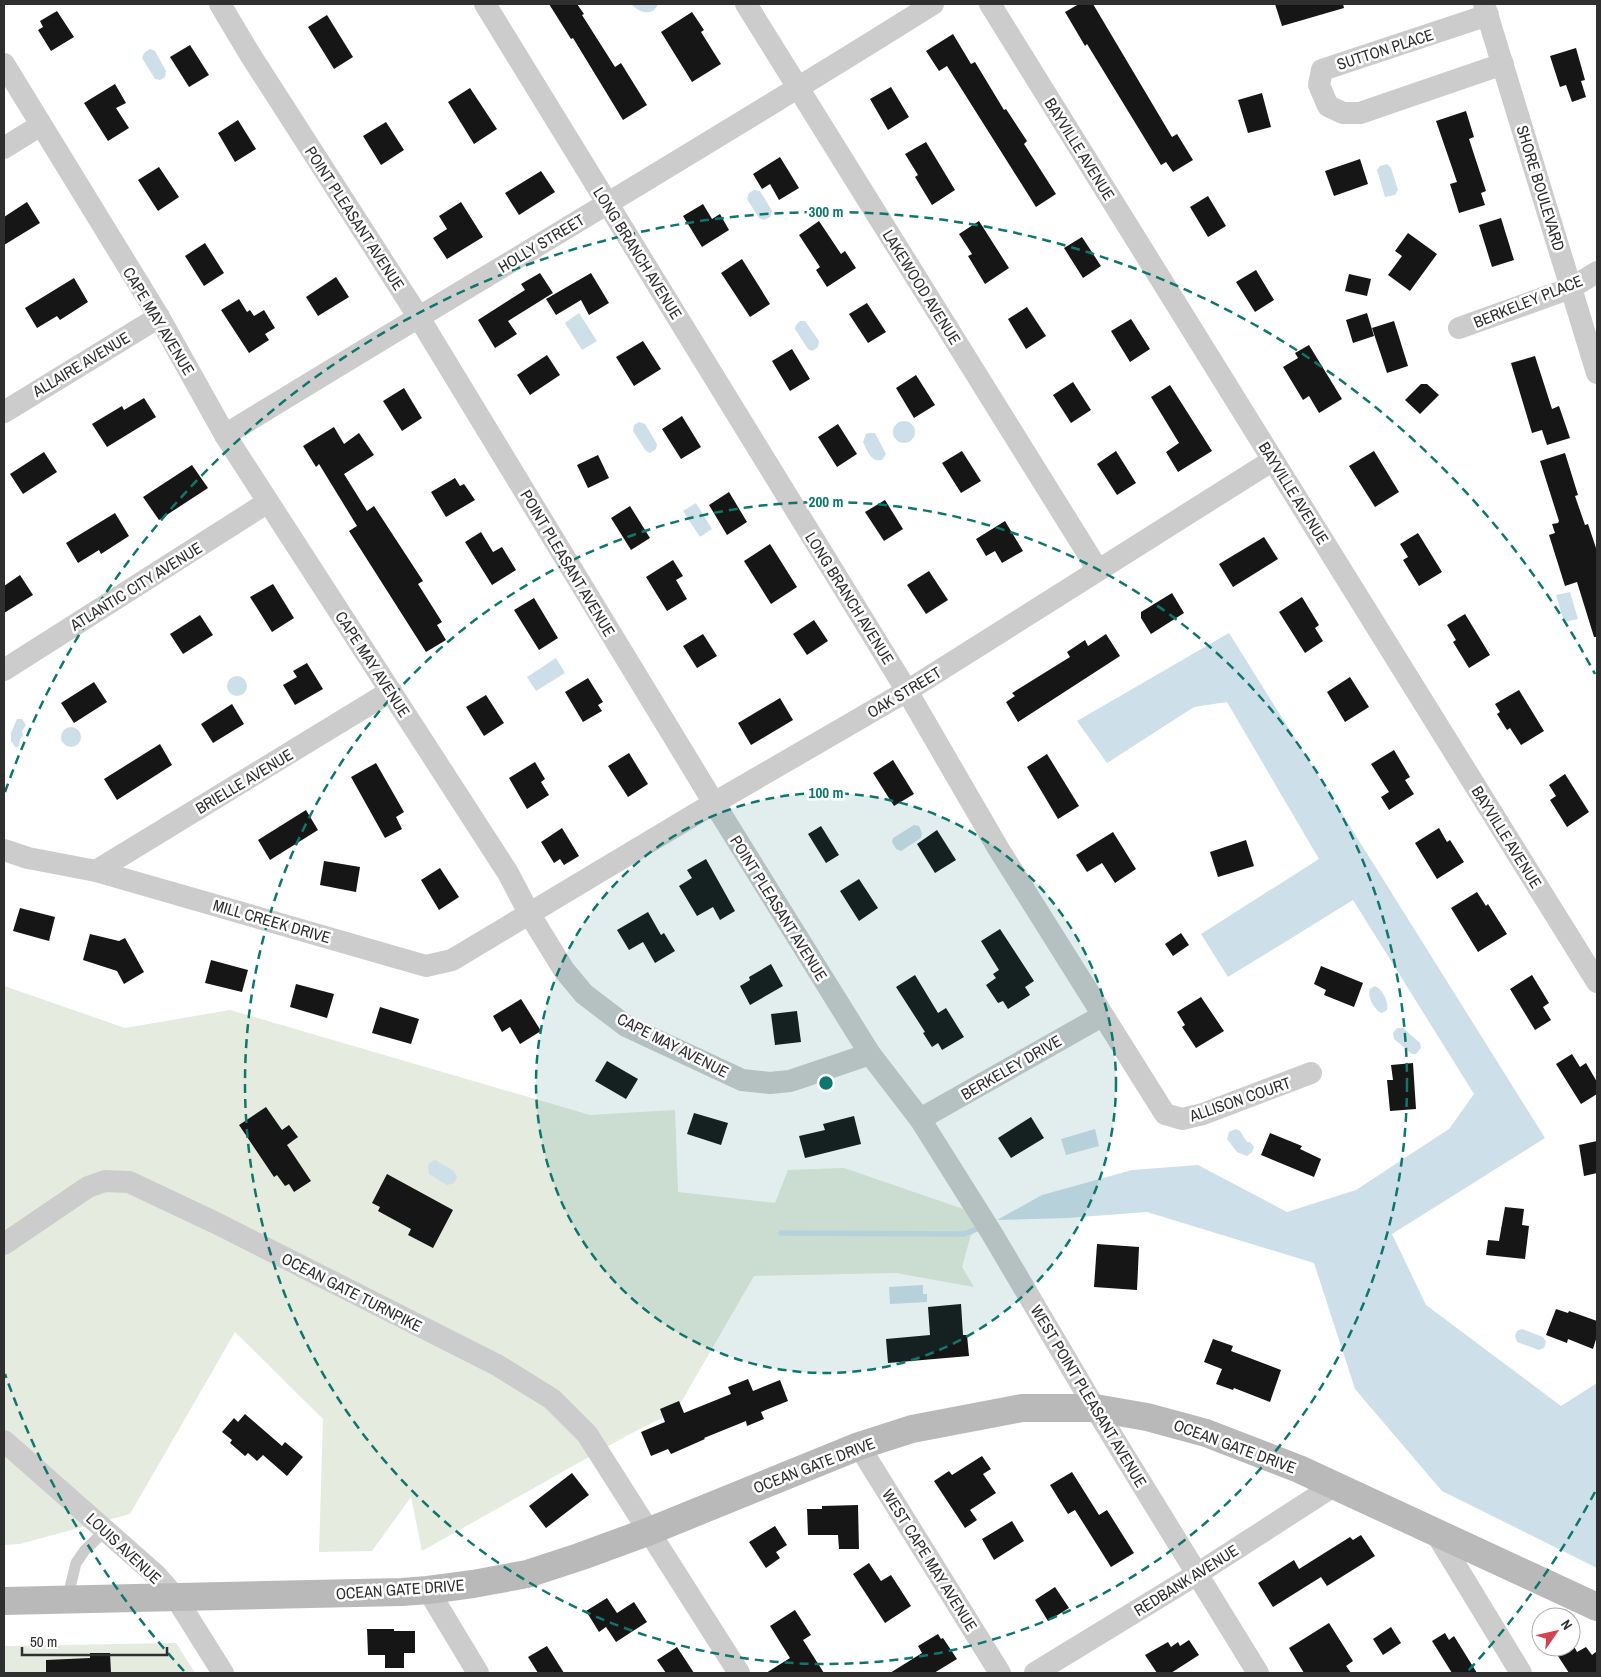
<svg xmlns="http://www.w3.org/2000/svg" width="1601" height="1677" font-family="'Archivo Narrow',sans-serif">
<style>
.green{fill:#e5ebde}
.water{fill:#cddfe9}
.lines{fill:none;stroke-linecap:round;stroke-linejoin:round}
.stream{stroke:#cddfe9;stroke-width:5.5}
.building{fill:#161616}
.service{stroke:#ccc;stroke-width:11}
.minor{stroke:#ccc;stroke-width:22}
.secondary{stroke:#b9b9b9;stroke-width:28}
.ring{fill:none;stroke:#0f766e;stroke-width:2.5;stroke-dasharray:9 6}
.labels{text-anchor:middle;dominant-baseline:central;stroke-width:5;stroke-linejoin:round;paint-order:stroke}
.street-label{font-size:16px;fill:#2f2f2f;stroke:#fff}
.centre{fill:#0f766e;stroke:#fff;stroke-width:2.5}
.ring-label{font-size:15px;text-anchor:middle;font-weight:bold;fill:#0f766e;stroke:#fff;stroke-width:5;stroke-linejoin:round;paint-order:stroke}
</style>
<rect width="100%" height="100%" fill="#fff"/>
<g class="green">
<polygon points="4,986 125,1028 230,1010 590,1115 675,1110 678,1192 775,1203 788,1170 844,1168 975,1213 983,1228 971,1235 962,1267 974,1287 896,1273 754,1276 676,1411 628,1435 422,1551 411,1497 372,1551 319,1552 323,1419 235,1332 130,1514 20,1544 4,1545"/>
<polygon points="176,1643 195,1673 4,1673 4,1646"/>
</g>
<g class="water">
<path d="M631,4h27c-5,13 -19,9 -27,0z"/>
<polygon points="150,49 155,51 166,71 165,77 160,80 155,79 142,58 144,53"/>
<polygon points="1387,164 1391,168 1398,190 1395,195 1385,197 1377,170 1380,166"/>
<polygon points="754,190 760,191 772,211 770,217 764,220 759,218 747,199 749,193"/>
<polygon points="579,313 597,341 582,350 565,323"/>
<polygon points="800,321 805,321 819,341 818,347 812,351 808,349 795,329 796,325"/>
<circle cx="904" cy="432" r="11"/>
<polygon points="639,422 645,424 657,444 656,449 650,453 646,451 633,431 634,425"/>
<path d="M870,433h5l11,21 -4,6c-11,3 -15,-10 -19,-18l3,-8z"/>
<polygon points="696,503 712,529 700,537 683,511"/>
<polygon points="1570,592 1578,619 1564,622 1556,595"/>
<polygon points="1229,633 1545,1138 1392,1234 1426,1305 1561,1406 1597,1383 1597,1568 1442,1491 1355,1389 1314,1263 1147,1212 1067,1218 997,1220 1042,1195 1132,1170 1198,1165 1287,1212 1356,1190 1449,1129 1474,1094 1353,900 1228,977 1201,934 1319,859 1227,702 1194,707 1107,763 1077,721"/>
<polygon points="556,658 565,673 536,691 527,677"/>
<circle cx="237" cy="686" r="10"/>
<polygon points="17,719 22,719 26,725 22,731 23,736 20,739 19,746 16,748 11,741 11,733"/>
<circle cx="71" cy="737" r="10"/>
<polygon points="914,825 919,826 922,833 921,838 901,851 896,849 892,842 893,838"/>
<path d="M1375,986c8,4 14,16 12,24l-5,3 -3,-1c-6,-5 -12,-16 -9,-23z"/>
<polygon points="1397,1028 1403,1028 1420,1043 1421,1048 1416,1054 1412,1054 1394,1039 1393,1033"/>
<polygon points="1095,1129 1099,1146 1066,1155 1061,1139"/>
<polygon points="1236,1129 1240,1131 1247,1142 1250,1142 1254,1147 1252,1152 1247,1156 1237,1152 1227,1139 1229,1132"/>
<polygon points="435,1160 454,1171 457,1177 454,1183 447,1185 429,1174 428,1166 429,1163"/>
<polygon points="923,1285 923,1294 927,1294 927,1302 890,1304 889,1287"/>
<polygon points="1522,1329 1543,1337 1546,1342 1544,1348 1539,1350 1517,1342 1515,1336 1517,1331"/>
</g>
<g class="lines">
<polyline class="stream" points="781,1233 964,1234 982,1227"/>
</g>
<g class="building">
<polygon points="549,4 577,4 584,14 582,15 615,67 621,63 647,105 623,120 573,38 571,39"/>
<polygon points="1079,4 1093,4 1172,137 1177,134 1193,160 1173,172 1166,162 1161,165 1087,44 1085,46 1065,12"/>
<polygon points="1275,4 1343,4 1344,8 1282,26"/>
<polygon points="57,11 74,37 51,51 38,30 43,27 40,21"/>
<polygon points="692,12 704,30 701,32 721,64 692,82 661,32"/>
<polygon points="327,15 353,57 334,69 308,27"/>
<polygon points="953,34 971,64 975,62 1004,110 1006,109 1027,141 1024,144 1056,194 1036,207 947,66 939,71 926,51"/>
<polygon points="190,45 209,75 189,87 170,57"/>
<polygon points="1576,48 1585,80 1581,81 1586,97 1572,102 1566,85 1560,87 1550,56"/>
<polygon points="115,84 126,103 116,108 129,128 108,141 84,103"/>
<polygon points="891,87 909,117 888,130 870,99"/>
<polygon points="470,88 497,129 474,144 448,102"/>
<polygon points="1262,93 1271,127 1248,133 1238,100"/>
<polygon points="1466,111 1474,137 1469,139 1486,191 1481,193 1485,205 1459,213 1450,184 1457,182 1436,121"/>
<polygon points="238,120 256,149 235,162 218,133"/>
<polygon points="386,122 404,150 381,165 363,136"/>
<polygon points="926,142 955,190 932,205 915,177 918,175 905,154"/>
<polygon points="780,157 799,188 779,200 770,184 762,189 753,174"/>
<polygon points="1360,159 1368,184 1334,196 1325,171"/>
<polygon points="159,167 179,197 158,211 138,180"/>
<polygon points="541,171 555,192 519,215 505,193"/>
<polygon points="1208,196 1226,226 1208,237 1190,207"/>
<polygon points="27,202 40,223 4,245 4,217"/>
<polygon points="461,202 483,237 447,259 433,238 447,229 439,216"/>
<polygon points="703,204 712,219 720,214 729,230 702,247 683,216"/>
<polygon points="1501,218 1514,260 1492,267 1479,225"/>
<polygon points="819,221 841,254 845,251 856,268 827,287 816,270 820,267 799,235"/>
<polygon points="979,221 1009,268 985,284 968,256 972,254 959,234"/>
<polygon points="1408,233 1437,254 1410,291 1388,275 1402,256 1395,251"/>
<polygon points="1082,237 1101,266 1083,278 1064,248"/>
<polygon points="205,243 224,273 204,286 185,256"/>
<polygon points="742,259 770,304 750,317 721,273"/>
<polygon points="1256,270 1274,300 1255,312 1236,282"/>
<polygon points="540,273 553,293 508,321 517,334 495,348 478,320 525,290 521,284"/>
<polygon points="591,273 609,303 589,315 581,300 556,315 546,299"/>
<polygon points="1349,274 1371,279 1367,296 1345,291"/>
<polygon points="336,277 349,297 318,316 306,297"/>
<polygon points="74,278 88,302 60,320 57,316 37,328 25,308"/>
<polygon points="239,299 247,312 250,310 254,316 264,310 275,328 265,334 269,340 249,353 221,310"/>
<polygon points="867,303 886,332 868,343 849,314"/>
<polygon points="1027,307 1046,336 1026,349 1008,319"/>
<polygon points="1367,313 1374,336 1353,343 1346,320"/>
<polygon points="1131,319 1150,349 1130,362 1111,331"/>
<polygon points="1394,321 1408,366 1387,373 1372,328"/>
<polygon points="643,341 661,369 634,386 616,357"/>
<polygon points="1309,345 1342,399 1319,413 1309,396 1303,400 1283,367 1298,358 1295,353"/>
<polygon points="792,349 810,379 790,391 772,361"/>
<polygon points="547,355 560,375 530,395 517,375"/>
<polygon points="1535,356 1552,409 1559,406 1570,438 1547,445 1542,430 1532,433 1511,363"/>
<polygon points="916,375 935,405 914,418 896,388"/>
<polygon points="1073,382 1091,410 1071,423 1053,395"/>
<polygon points="1421,384 1427,384 1439,395 1420,414 1405,400"/>
<polygon points="1170,385 1212,451 1178,472 1166,452 1179,443 1151,397"/>
<polygon points="404,388 422,418 402,431 383,401"/>
<polygon points="144,398 156,417 107,447 92,424 122,406 124,410"/>
<polygon points="682,416 701,447 681,459 662,429"/>
<polygon points="838,424 857,454 837,467 818,437"/>
<polygon points="334,427 344,444 359,433 374,455 344,474 367,511 374,506 423,581 418,584 442,622 437,625 446,640 426,652 349,531 357,526 319,464 316,467 303,446"/>
<polygon points="962,451 981,481 961,493 942,463"/>
<polygon points="1116,451 1136,483 1117,495 1097,464"/>
<polygon points="1374,451 1399,492 1375,507 1349,466"/>
<polygon points="44,452 57,472 23,494 10,474"/>
<polygon points="1565,453 1578,495 1575,496 1585,525 1588,524 1597,551 1597,637 1594,637 1577,582 1565,586 1549,535 1555,533 1552,524 1558,523 1559,521 1540,461"/>
<polygon points="598,455 609,478 588,488 577,465"/>
<polygon points="192,465 208,488 159,520 143,497"/>
<polygon points="455,478 460,486 464,484 475,500 446,517 431,492"/>
<polygon points="729,492 747,522 727,535 709,505"/>
<polygon points="885,500 903,529 884,541 865,512"/>
<polygon points="630,506 650,538 631,550 611,518"/>
<polygon points="115,513 129,536 101,554 99,550 78,563 66,543"/>
<polygon points="1005,521 1023,551 1002,563 995,551 986,556 976,539"/>
<polygon points="481,532 493,552 502,547 516,570 492,585 465,542"/>
<polygon points="1418,533 1442,572 1419,586 1403,560 1408,557 1400,544"/>
<polygon points="1264,537 1278,559 1233,587 1219,564"/>
<polygon points="770,544 797,587 771,604 744,561"/>
<polygon points="673,560 683,576 676,580 687,599 667,611 646,577"/>
<polygon points="929,571 948,600 926,614 907,585"/>
<polygon points="20,575 33,595 4,613 4,586"/>
<polygon points="273,584 294,618 272,632 250,597"/>
<polygon points="1172,593 1184,613 1151,634 1141,618 1141,612"/>
<polygon points="1302,597 1319,625 1315,628 1323,641 1305,653 1279,612"/>
<polygon points="534,598 558,638 539,650 514,610"/>
<polygon points="1465,614 1490,655 1469,668 1453,642 1456,640 1447,625"/>
<polygon points="200,615 213,635 183,654 170,634"/>
<polygon points="814,620 828,641 807,655 793,634"/>
<polygon points="703,634 717,656 697,668 683,646"/>
<polygon points="1106,634 1120,656 1018,722 1006,702 1015,696 1012,693 1070,657 1067,652 1085,640 1088,646"/>
<polygon points="307,663 323,689 295,705 283,685 297,677 293,671"/>
<polygon points="1350,677 1369,707 1345,722 1327,692"/>
<polygon points="588,678 603,702 598,705 602,711 583,722 565,692"/>
<polygon points="94,682 107,702 74,723 61,703"/>
<polygon points="1519,690 1544,731 1521,745 1510,728 1507,730 1497,714 1500,712 1495,704"/>
<polygon points="486,695 504,723 484,736 466,707"/>
<polygon points="780,698 793,720 751,745 738,723"/>
<polygon points="232,704 244,724 213,743 201,724"/>
<polygon points="160,744 172,765 117,800 104,779"/>
<polygon points="1394,750 1410,777 1405,780 1414,794 1389,810 1381,797 1389,792 1371,764"/>
<polygon points="629,753 648,784 628,797 608,766"/>
<polygon points="1047,754 1079,806 1058,819 1027,767"/>
<polygon points="893,760 914,794 894,806 873,773"/>
<polygon points="535,762 545,779 541,782 549,795 527,809 509,778"/>
<polygon points="376,763 404,812 396,817 402,829 385,838 351,777"/>
<polygon points="1565,774 1589,812 1567,827 1550,800 1556,796 1549,785"/>
<polygon points="306,810 318,830 270,860 258,840"/>
<polygon points="821,826 839,855 826,863 808,834"/>
<polygon points="562,828 579,856 564,865 560,859 554,863 541,842"/>
<polygon points="1439,828 1447,842 1450,840 1464,862 1437,879 1415,843"/>
<polygon points="937,830 956,860 935,873 917,844"/>
<polygon points="1113,832 1136,869 1115,883 1102,863 1087,872 1076,855"/>
<polygon points="1246,840 1254,866 1218,877 1210,852"/>
<polygon points="706,859 735,911 720,920 713,907 697,916 679,886 692,878 687,870"/>
<polygon points="324,861 360,867 356,892 320,885"/>
<polygon points="440,868 459,897 439,910 421,880"/>
<polygon points="859,879 878,908 859,921 840,891"/>
<polygon points="1477,892 1486,906 1488,904 1507,934 1478,952 1451,908"/>
<polygon points="20,908 55,917 49,941 13,931"/>
<polygon points="648,912 661,935 664,933 675,951 655,963 643,942 629,950 617,930"/>
<polygon points="1000,929 1034,981 1025,987 1030,995 1008,1009 1003,1001 998,1003 986,985 996,978 993,974 999,970 981,941"/>
<polygon points="1181,933 1189,945 1173,956 1165,944"/>
<polygon points="90,934 119,941 125,938 144,972 124,984 117,971 83,960"/>
<polygon points="211,960 248,970 242,992 205,983"/>
<polygon points="771,964 783,986 750,1005 740,986 750,980 749,977"/>
<polygon points="1321,966 1363,983 1354,1007 1324,995 1326,990 1314,984"/>
<polygon points="915,975 938,1013 946,1008 964,1037 942,1050 938,1043 932,1047 923,1033 925,1032 896,987"/>
<polygon points="1532,975 1549,1003 1543,1007 1551,1020 1535,1030 1510,989"/>
<polygon points="296,984 334,994 327,1018 290,1007"/>
<polygon points="1201,997 1224,1031 1196,1048 1182,1027 1185,1025 1177,1012"/>
<polygon points="521,999 541,1031 520,1044 510,1027 502,1032 493,1016"/>
<polygon points="380,1007 419,1019 411,1044 372,1033"/>
<polygon points="797,1011 801,1042 775,1045 771,1014"/>
<polygon points="1572,1054 1580,1067 1586,1063 1597,1082 1597,1094 1581,1104 1556,1064"/>
<polygon points="607,1061 638,1079 626,1099 595,1081"/>
<polygon points="1413,1063 1416,1109 1390,1111 1387,1080 1393,1080 1391,1065"/>
<polygon points="266,1107 282,1130 289,1125 298,1137 287,1145 311,1181 294,1192 289,1184 285,1186 277,1175 274,1177 239,1125"/>
<polygon points="694,1113 728,1123 721,1145 687,1134"/>
<polygon points="854,1116 861,1144 805,1158 799,1136 825,1130 823,1124"/>
<polygon points="1031,1117 1044,1138 1011,1158 998,1138"/>
<polygon points="1270,1133 1302,1146 1300,1149 1321,1159 1314,1177 1261,1155"/>
<polygon points="1597,1141 1597,1173 1584,1176 1579,1145"/>
<polygon points="387,1174 453,1210 433,1248 408,1235 411,1229 378,1211 380,1207 372,1203"/>
<polygon points="1505,1207 1524,1209 1522,1225 1529,1226 1525,1259 1486,1255 1488,1240 1499,1241"/>
<polygon points="1097,1244 1139,1247 1137,1290 1094,1287"/>
<polygon points="961,1304 963,1335 967,1335 969,1356 888,1363 886,1339 930,1335 928,1307"/>
<polygon points="1556,1309 1568,1313 1569,1311 1597,1321 1597,1336 1593,1349 1568,1339 1567,1343 1546,1335"/>
<polygon points="1213,1339 1233,1346 1231,1351 1281,1370 1270,1402 1234,1388 1233,1390 1216,1384 1222,1369 1204,1362"/>
<polygon points="748,1379 753,1391 780,1380 788,1401 761,1412 764,1419 747,1426 746,1421 704,1438 705,1439 671,1454 668,1449 651,1456 641,1432 665,1422 660,1409 679,1401 684,1413 731,1394 728,1387"/>
<polygon points="245,1414 282,1446 285,1442 303,1457 287,1476 263,1455 257,1461 248,1453 245,1456 230,1443 232,1440 222,1432 234,1418 238,1422"/>
<polygon points="982,1456 991,1469 983,1474 996,1493 970,1510 977,1520 965,1528 934,1481 949,1471 952,1475"/>
<polygon points="1072,1472 1099,1515 1107,1510 1134,1553 1111,1567 1075,1510 1068,1514 1050,1485"/>
<polygon points="572,1473 589,1495 546,1528 529,1506"/>
<polygon points="858,1505 859,1549 839,1549 838,1535 808,1535 807,1509 822,1509 822,1506"/>
<polygon points="1012,1521 1024,1541 994,1560 982,1539"/>
<polygon points="775,1526 787,1545 776,1552 780,1558 766,1568 749,1542"/>
<polygon points="1361,1535 1375,1556 1327,1586 1321,1577 1273,1607 1258,1583 1294,1560 1299,1569 1350,1537 1353,1540"/>
<polygon points="869,1563 881,1581 891,1575 911,1606 885,1623 853,1574"/>
<polygon points="1055,1587 1069,1608 1048,1621 1035,1600"/>
<polygon points="607,1598 617,1613 634,1602 647,1622 616,1642 606,1627 599,1632 586,1611"/>
<polygon points="795,1610 811,1635 803,1640 824,1673 766,1673 790,1658 770,1626"/>
<polygon points="1329,1623 1353,1661 1346,1666 1351,1673 1304,1673 1289,1648"/>
<polygon points="1391,1627 1401,1643 1383,1655 1373,1639"/>
<polygon points="367,1629 394,1629 394,1631 415,1631 415,1653 404,1653 404,1668 385,1668 385,1655 368,1655"/>
<polygon points="1445,1633 1449,1640 1454,1636 1477,1673 1452,1673 1432,1641"/>
<polygon points="938,1634 941,1639 943,1638 957,1659 934,1673 890,1673 922,1653 918,1646"/>
<polygon points="1189,1640 1199,1655 1171,1673 1157,1673 1145,1655 1168,1642 1171,1647 1178,1642 1180,1646"/>
<polygon points="547,1646 564,1673 538,1673 528,1657"/>
<polygon points="1574,1646 1577,1652 1586,1647 1592,1655 1597,1651 1597,1673 1569,1673 1558,1656"/>
<polygon points="677,1647 694,1673 666,1673 657,1660"/>
<polygon points="90,1653 110,1653 111,1673 46,1673 46,1660 90,1658"/>
</g>
<g class="lines">
<polyline class="service" points="67,1600 76,1563 85,1550 106,1530"/>
<g class="minor">
<polyline points="220,4 251,56 418,316 714,803 870,1054 920,1119 991,1232 1095,1408 1258,1673"/>
<polyline points="485,4 907,691 998,848 1165,1114 1182,1119 1203,1114 1311,1073"/>
<polyline points="746,4 1098,570"/>
<polyline points="990,4 1597,982"/>
<polyline points="1484,4 1597,373"/>
<polyline points="1488,15 1322,70 1319,85 1328,106 1343,113 1360,113 1503,64"/>
<polyline points="4,64 159,317 225,435 508,873 530,915 564,970 584,994 626,1026 742,1080 770,1083 790,1081 870,1054"/>
<polyline points="4,148 41,125"/>
<polyline points="1459,328 1571,288 1597,272"/>
<polyline points="4,412 159,317"/>
<path d="M225,435c236,-145 474,-284 708,-431"/>
<polyline points="4,670 268,502"/>
<polyline points="4,850 28,858 96,871 426,966 452,960 714,803 907,691 1273,460"/>
<polyline points="96,871 391,691"/>
<polyline points="920,1119 1102,1016"/>
<polyline points="4,1244 88,1187 105,1181 129,1182 216,1223 497,1365 552,1399 587,1434 739,1673"/>
<polyline points="4,1441 156,1575 176,1598 223,1673"/>
<polyline points="859,1446 1000,1673"/>
<polyline points="1434,1530 1521,1673"/>
<polyline points="428,1590 478,1673"/>
<polyline points="1035,1673 1197,1574 1335,1485"/>
</g>
<polyline class="secondary" points="4,1601 402,1592 428,1590 473,1584 527,1574 579,1557 650,1531 859,1446 912,1429 1022,1408 1095,1408 1147,1417 1206,1433 1299,1469 1597,1607"/>
</g>
<circle cx="826" cy="1083" r="290" fill="#0f766e" fill-opacity=".12"/>
<g class="ring">
<circle cx="826" cy="1083" r="290"/>
<circle cx="826" cy="1083" r="581"/>
<path d="M1595 1492A871 871 0 0 1 1468 1671M184 1671A871 871 0 0 1 5 1374M5 792A871 871 0 0 1 1595 674"/>
</g>
<g class="labels">
<g class="street-label">
<text transform="translate(1385 49) rotate(-18)">SUTTON PLACE</text>
<text transform="translate(1080 149) rotate(58)">BAYVILLE AVENUE</text>
<text transform="translate(1541 188) rotate(73)">SHORE BOULEVARD</text>
<text transform="translate(355 218) rotate(57)">POINT PLEASANT AVENUE</text>
<text transform="translate(541 243) rotate(-31)">HOLLY STREET</text>
<text transform="translate(638 253) rotate(58)">LONG BRANCH AVENUE</text>
<text transform="translate(922 287) rotate(58)">LAKEWOOD AVENUE</text>
<text transform="translate(1528 301) rotate(-22)">BERKELEY PLACE</text>
<text transform="translate(159 321) rotate(59)">CAPE MAY AVENUE</text>
<text transform="translate(81 364) rotate(-31)">ALLAIRE AVENUE</text>
<text transform="translate(1294 493) rotate(58)">BAYVILLE AVENUE</text>
<text transform="translate(568 563) rotate(59)">POINT PLEASANT AVENUE</text>
<text transform="translate(136 586) rotate(-32)">ATLANTIC CITY AVENUE</text>
<text transform="translate(850 598) rotate(58)">LONG BRANCH AVENUE</text>
<text transform="translate(373 664) rotate(57)">CAPE MAY AVENUE</text>
<text transform="translate(904 692) rotate(-31)">OAK STREET</text>
<text transform="translate(244 781) rotate(-31)">BRIELLE AVENUE</text>
<text transform="translate(1507 837) rotate(58)">BAYVILLE AVENUE</text>
<text transform="translate(779 908) rotate(58)">POINT PLEASANT AVENUE</text>
<text transform="translate(272 921) rotate(16)">MILL CREEK DRIVE</text>
<text transform="translate(673 1045) rotate(27)">CAPE MAY AVENUE</text>
<text transform="translate(1011 1067) rotate(-30)">BERKELEY DRIVE</text>
<text transform="translate(1240 1099) rotate(-19)">ALLISON COURT</text>
<text transform="translate(352 1292) rotate(27)">OCEAN GATE TURNPIKE</text>
<text transform="translate(1089 1396) rotate(59)">WEST POINT PLEASANT AVENUE</text>
<text transform="translate(1235 1446) rotate(20)">OCEAN GATE DRIVE</text>
<text transform="translate(814 1465) rotate(-21)">OCEAN GATE DRIVE</text>
<text transform="translate(124 1548) rotate(43)">LOUIS AVENUE</text>
<text transform="translate(930 1560) rotate(58)">WEST CAPE MAY AVENUE</text>
<text transform="translate(1186 1580) rotate(-32)">REDBANK AVENUE</text>
<text transform="translate(400 1589) rotate(-4)">OCEAN GATE DRIVE</text>
</g>
</g>
<circle cx="826" cy="1083" r="8" class="centre"/>
<g class="ring-label">
<text x="826" y="217">300 m</text>
<text x="826" y="507">200 m</text>
<text x="826" y="798">100 m</text>
</g>
<rect width="1601" height="1677" fill="none" stroke="#2f2f2f" stroke-width="10"/>
<g transform="translate(1556 1632) rotate(56)"><circle r="24" fill="#ffffff" stroke="#acacac"/>
<path d="M0-4L9 19L0 12L-9 19Z" fill="#d44352"/>
<text y="-8" font-size="14" font-weight="bold" text-anchor="middle" fill="#2f2f2f">N</text>
</g>
<path d="M22 1647v8h145v-8" fill="none" stroke="#2f2f2f" stroke-width="2.5"/>
<text x="30" y="1647" font-size="15" fill="#2f2f2f" stroke="#ffffff" stroke-width="4" paint-order="stroke">50 m</text>
</svg>
